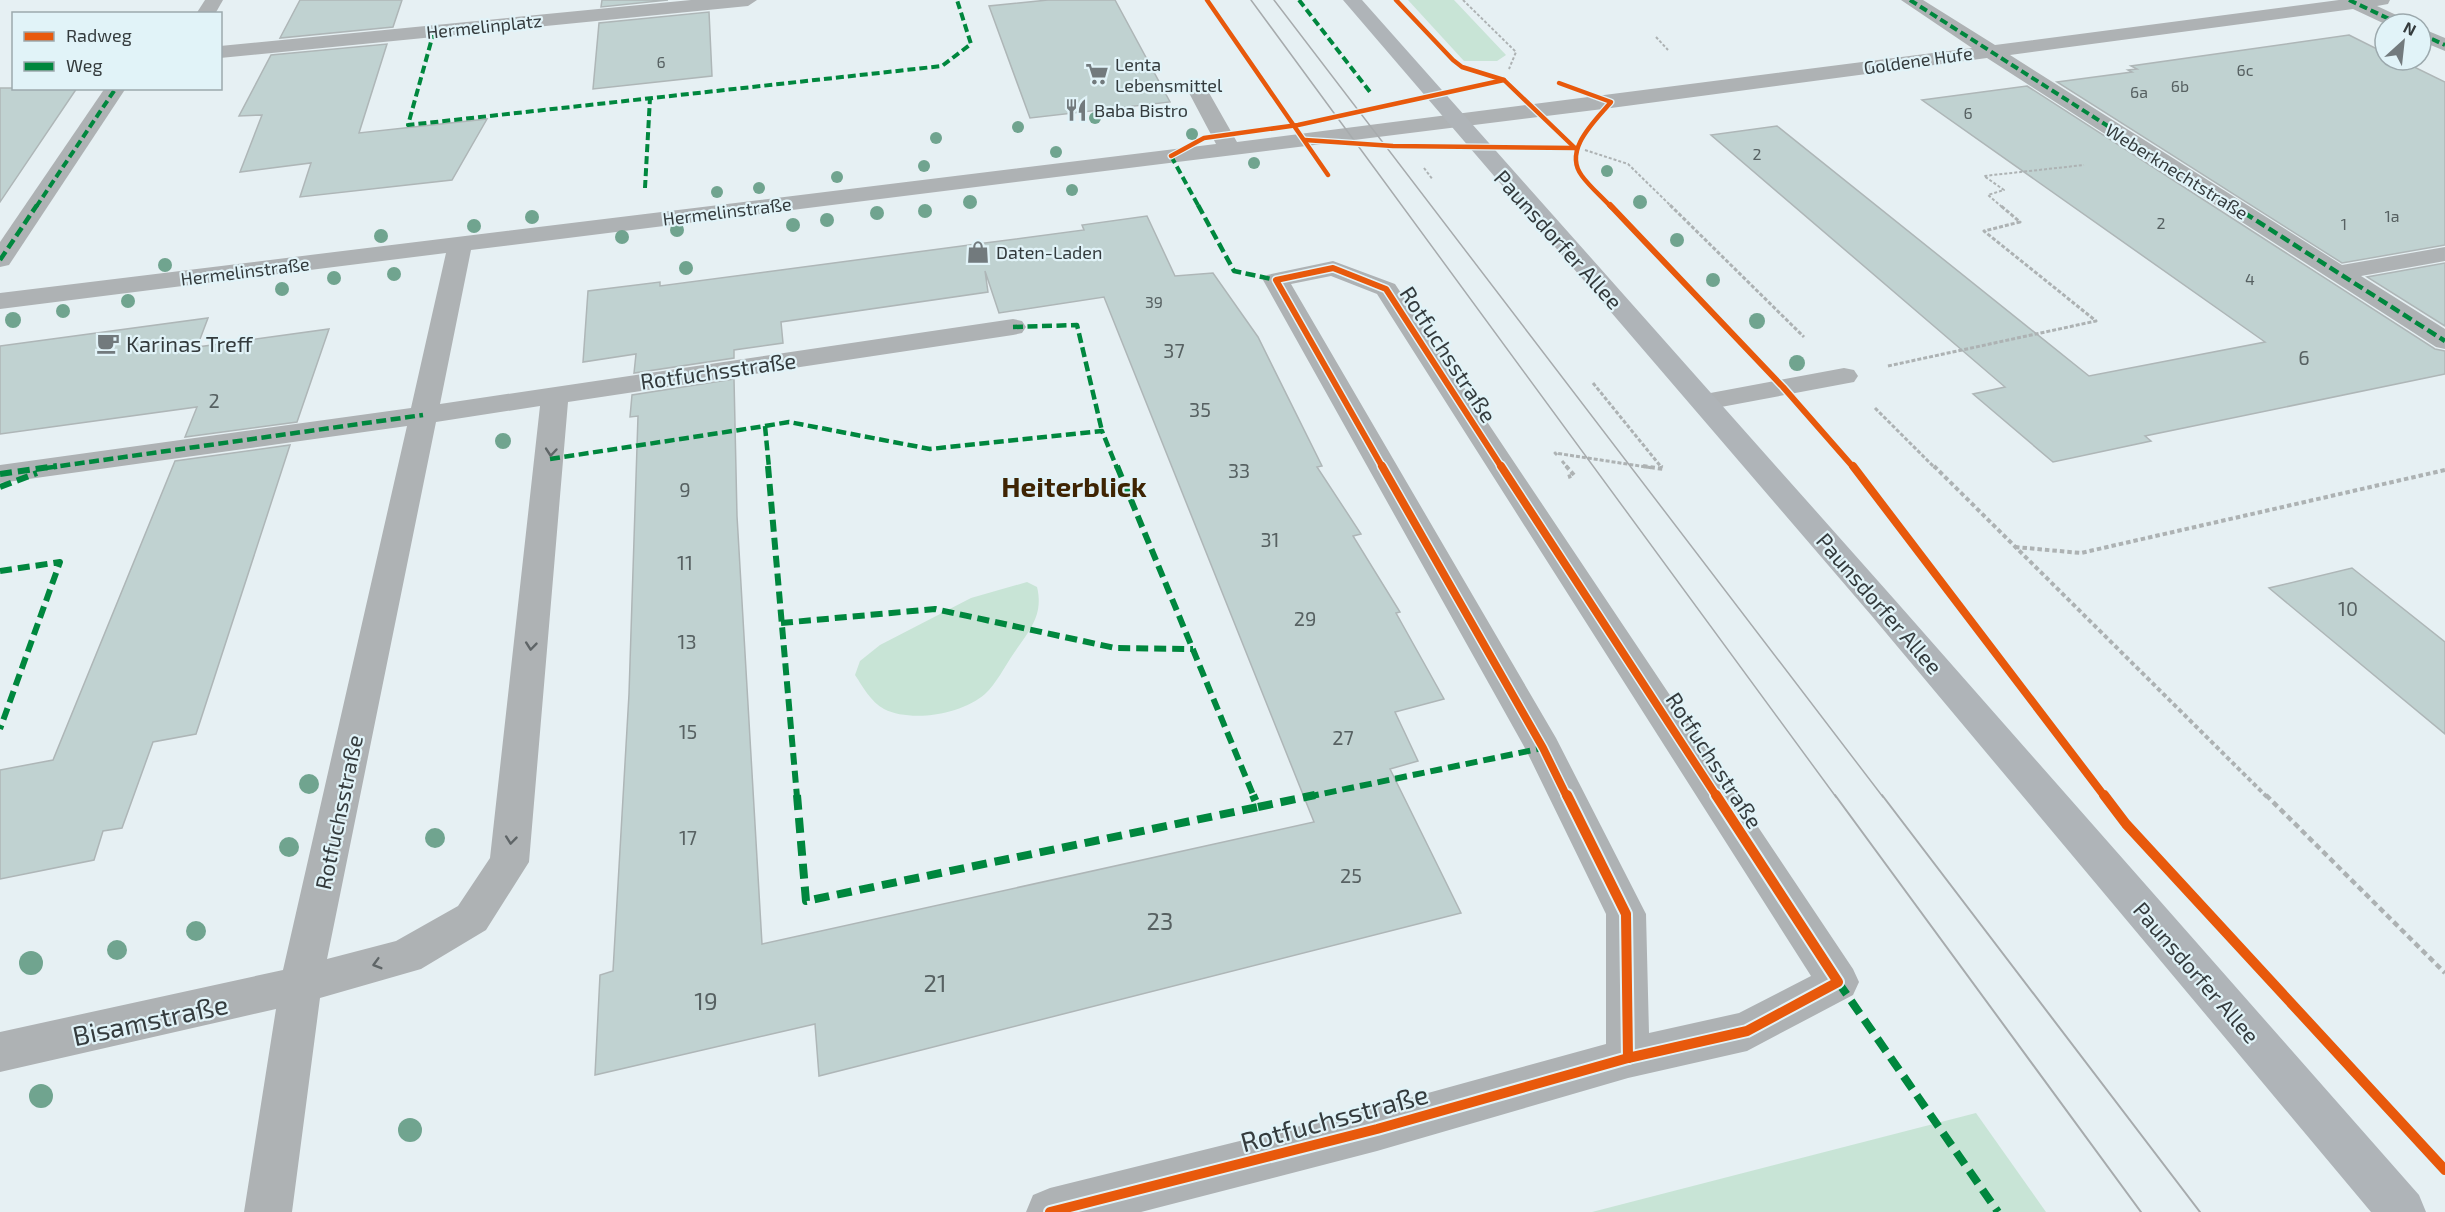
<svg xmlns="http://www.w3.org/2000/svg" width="2445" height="1212" font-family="'Exo 2',sans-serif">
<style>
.green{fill:#c8e4d6}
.building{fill:#c0d2d1;stroke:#aeb6b7;stroke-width:1.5}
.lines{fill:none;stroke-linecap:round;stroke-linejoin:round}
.path-far3{stroke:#adb2b3;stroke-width:2;stroke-dasharray:3 2;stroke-linecap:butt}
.path-far2{stroke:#adb2b3;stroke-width:3;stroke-dasharray:4 2;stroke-linecap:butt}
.path-far1{stroke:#adb2b3;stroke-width:4;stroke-dasharray:4.5 3;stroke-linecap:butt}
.path{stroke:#adb2b3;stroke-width:4.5;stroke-dasharray:6 4;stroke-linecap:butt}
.minor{fill:#aeb2b4;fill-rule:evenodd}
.major{fill:#afb4b8;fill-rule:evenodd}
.tram-far1{stroke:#a7abad;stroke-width:1.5}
.tram{stroke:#a7abad;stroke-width:2}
.quiet-far3{stroke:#00873e;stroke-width:4;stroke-dasharray:8 4;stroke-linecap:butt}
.quiet-far2{stroke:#00873e;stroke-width:4.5;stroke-dasharray:10 4.5;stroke-linecap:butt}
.quiet-far1{stroke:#00873e;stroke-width:6;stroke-dasharray:12 6;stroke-linecap:butt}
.quiet{stroke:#00873e;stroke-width:8;stroke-dasharray:15 8;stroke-linecap:butt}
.cycleway-far3-casing{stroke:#e1f3f8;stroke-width:7}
.cycleway-far2-casing{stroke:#e1f3f8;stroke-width:9}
.cycleway-far1-casing{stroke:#e1f3f8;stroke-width:11}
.cycleway-casing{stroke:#e1f3f8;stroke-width:14}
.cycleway-far3{stroke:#e8590c;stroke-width:4.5}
.cycleway-far2{stroke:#e8590c;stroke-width:6}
.cycleway-far1{stroke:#e8590c;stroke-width:8}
.cycleway{stroke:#e8590c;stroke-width:10}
.tree{fill:#70a48f}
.oneway{stroke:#5f6567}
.labels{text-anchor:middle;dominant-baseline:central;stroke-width:4.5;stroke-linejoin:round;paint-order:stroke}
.far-number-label{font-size:16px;fill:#576162}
.far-street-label{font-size:18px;fill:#343b3d;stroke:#e1f3f8}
.far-poi-label{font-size:18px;fill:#343b3d;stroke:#e1f3f8;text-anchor:start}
.number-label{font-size:20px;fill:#576162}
.street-label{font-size:22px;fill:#343b3d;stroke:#e1f3f8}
.poi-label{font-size:22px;fill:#343b3d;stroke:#e1f3f8;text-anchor:start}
.near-number-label{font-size:24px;fill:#576162}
.near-street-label{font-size:27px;fill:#343b3d;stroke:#e1f3f8}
.district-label{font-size:28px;font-weight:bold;fill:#3f2504;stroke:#e1f3f8}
</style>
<rect width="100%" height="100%" fill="#e6f0f3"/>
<g class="green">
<polygon points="1408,0 1454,0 1506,55 1497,61 1464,61"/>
<path d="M1027,582l10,5c7,28 -8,44 -23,66 -9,13 -18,31 -29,41 -23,20 -73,29 -101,15 -13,-7 -21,-22 -29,-34l5,-14 20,-16 91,-47z"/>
<polygon points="1976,1113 2046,1212 1592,1212"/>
</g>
<g class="building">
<polygon points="300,0 402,0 393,27 280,38"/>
<polygon points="602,0 668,0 601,7"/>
<polygon points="1048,0 1115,0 1170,102 1030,118 989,6"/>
<polygon points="709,12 712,76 593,89 599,23"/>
<polygon points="2349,35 2385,53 2385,60 2400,60 2445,82 2445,245 2342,263 2057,82 2132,72 2128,70 2137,69 2131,66"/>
<polygon points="387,44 359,133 487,119 452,180 300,197 311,163 240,172 262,115 239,116 271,55"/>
<polygon points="2027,86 2435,349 2445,351 2445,374 2145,436 2151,441 2053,462 1973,394 2005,387 1711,135 1777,126 2089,376 2265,342 1922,100"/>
<polygon points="0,88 77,88 0,202"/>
<polygon points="1147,216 1175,276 1213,273 1258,337 1322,466 1317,467 1361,534 1353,536 1400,612 1396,613 1444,699 1395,712 1418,761 1390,769 1461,913 819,1076 815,1024 595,1075 600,975 613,971 629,694 638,416 630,417 632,395 734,379 737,516 762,944 1314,822 1104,297 999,313 985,271 988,292 781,322 783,343 734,350 734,358 634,373 636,354 583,362 588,291 660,282 660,286 977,244 1084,230 1082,225"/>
<polygon points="2445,263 2445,326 2367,277"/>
<polygon points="208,318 197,347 329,329 297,422 185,437 197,407 0,434 0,346"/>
<polygon points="290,445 196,734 153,742 122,828 103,831 94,860 0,879 0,770 53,760 175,461"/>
<polygon points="2352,568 2445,642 2445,734 2269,588"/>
</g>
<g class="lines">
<g class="path-far3">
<polyline points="1207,0 1276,100"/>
<polyline points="1463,0 1516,52 1509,69"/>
<polyline points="1656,37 1668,50"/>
<polyline points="1585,150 1628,164 1672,207"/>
<polyline points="1424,168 1433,180"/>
<polyline points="2002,207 1988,195 2004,190 1984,176 2084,165"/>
</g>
<g class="path-far2">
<polyline points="1670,205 1804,337"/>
<polyline points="1888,366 2096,321 1984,231 2020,222 2000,205"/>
<polyline points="1593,383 1662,468"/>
<polyline points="1875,408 1935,468"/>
<polyline points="1557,455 1555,453 1653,468"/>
<polyline points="1562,461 1568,468"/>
</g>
<g class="path-far1">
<polyline points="1566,466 1574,475 1568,477"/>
<polyline points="1643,466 1663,469 1661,466"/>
<polyline points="1934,466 2267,797"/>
<polyline points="2015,547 2081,553 2445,470"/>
</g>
<polyline class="path" points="2266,795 2445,973"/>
<g class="minor">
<polygon points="205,0 223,0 215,14 196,14"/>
<polygon points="691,0 757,0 748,6 220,58 220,46"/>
<path d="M1901,0h22l72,45 344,-45h51l-2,4 -11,2 30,14 3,4h-25l-32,-15 -343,46 332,210 103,-18v14l-84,15 84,53v20l-9,-2 -449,-289 -376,50 -1140,142 -31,154 573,-85 9,2 4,6 -4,6 -9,2 -445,67 -39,460 -43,68 -65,39 -101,29 -28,214h-48l32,-203 -276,63v-40l283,-62 124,-544 -407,57v-18l411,-57 35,-155 -446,56v-16l1216,-149 -28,-53 3,-4h14l3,4 29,51 735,-94zM540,406l-50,452 -32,48 -62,35 -69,18 109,-537z"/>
<polygon points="2421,28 2445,38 2445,51 2421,41"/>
<polygon points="105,88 126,88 9,265 0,267 0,242"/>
<path d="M1333,261l62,23 458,685 6,13 -6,13 -106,56 -119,27 -251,73 -236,61h-115l7,-17 17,-7 327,-81 229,-63v-130l-80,-164 -263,-470 4,-5zM1331,276l46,18 434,682 -72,37 -90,20 -3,-119 -90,-176 -265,-454z"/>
<polygon points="1844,368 1854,370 1858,376 1854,382 1705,410 1695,408 1691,402 1695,396 1705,394"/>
</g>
<polygon class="major" points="1343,0 1362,0 1894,599 2419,1195 2426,1212 2371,1212 1871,615"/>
<g class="tram-far1">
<polyline points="1251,0 1836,797"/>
<polyline points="1274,0 1883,797"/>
</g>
<g class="tram">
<polyline points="1835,795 2141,1212"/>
<polyline points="1882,795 2200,1212"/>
</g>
<g class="quiet-far3">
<polyline points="1299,0 1370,92"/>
<polyline points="1910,0 2235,207"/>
<polyline points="2349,0 2400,24"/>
<polyline points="434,31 408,125 942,66 971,44 957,0"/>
<polyline points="2421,34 2445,45"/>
<polyline points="1171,156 1199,207"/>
<polyline points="645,188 650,98"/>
<polyline points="36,207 116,88"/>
</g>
<g class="quiet-far2">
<polyline points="1198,205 1234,271 1276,280"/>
<polyline points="2232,205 2445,341"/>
<polyline points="0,260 37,205"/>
<polyline points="1013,327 1077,325 1102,431"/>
<polyline points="765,426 769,468"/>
<polyline points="765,426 789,422 930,449 1102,431 1117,468"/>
<polyline points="550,459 765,426"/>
<polyline points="46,468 423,415"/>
</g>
<g class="quiet-far1">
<polyline points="768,466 797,797"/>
<polyline points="1117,466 1254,797"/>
<polyline points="0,474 57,466"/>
<polyline points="0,487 37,473"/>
<polyline points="0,571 60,562 0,729"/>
<polyline points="781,623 935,609 1115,648 1193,649"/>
<polyline points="1307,797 1543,748"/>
</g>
<g class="quiet">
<polyline points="797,795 806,901 1258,807 1253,795"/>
<polyline points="1258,807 1315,795"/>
<polyline points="1838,982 1998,1212"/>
</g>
<g class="cycleway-far3-casing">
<g id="cycleway-far3">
<polyline points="1207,0 1328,175"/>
<polyline points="1396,0 1453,60 1462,67 1504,80 1575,148"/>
<path d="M1559,83l52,19c-15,18 -49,48 -29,74 8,11 20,21 29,31"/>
<polyline points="1305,140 1393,146 1575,148"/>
<polyline points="1171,156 1204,138 1298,125 1504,80"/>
</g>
</g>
<g class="cycleway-far2-casing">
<g id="cycleway-far2">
<polyline points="1610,205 1783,387 1854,468"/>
<polyline points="1383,468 1276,280 1333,268 1386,289 1502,468"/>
</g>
</g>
<g class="cycleway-far1-casing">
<g id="cycleway-far1">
<polyline points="1382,466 1543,748 1567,797"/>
<polyline points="1501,466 1717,797"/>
<polyline points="1853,466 2105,797"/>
</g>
</g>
<g class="cycleway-casing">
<g id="cycleway">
<polyline points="1567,795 1626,914 1628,1058"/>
<polyline points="2104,795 2126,824 2445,1170"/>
<polyline points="1628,1058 1747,1031 1838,982 1716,795"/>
<polyline points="1050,1212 1377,1129 1628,1058"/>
</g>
</g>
<use href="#cycleway-far3" class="cycleway-far3"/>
<use href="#cycleway-far2" class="cycleway-far2"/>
<use href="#cycleway-far1" class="cycleway-far1"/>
<use href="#cycleway" class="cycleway"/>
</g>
<g class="tree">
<circle cx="1170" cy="112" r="6"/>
<circle cx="1095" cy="118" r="6"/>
<circle cx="1018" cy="127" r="6"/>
<circle cx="1192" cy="134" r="6"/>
<circle cx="936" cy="138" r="6"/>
<circle cx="1056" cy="152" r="6"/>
<circle cx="1254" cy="163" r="6"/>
<circle cx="924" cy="166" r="6"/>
<circle cx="1607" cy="171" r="6"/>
<circle cx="837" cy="177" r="6"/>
<circle cx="759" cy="188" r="6"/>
<circle cx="1072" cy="190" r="6"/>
<circle cx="717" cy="192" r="6"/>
<circle cx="970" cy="202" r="7"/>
<circle cx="1640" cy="202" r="7"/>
<circle cx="925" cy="211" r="7"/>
<circle cx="877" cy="213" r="7"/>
<circle cx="532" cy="217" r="7"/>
<circle cx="827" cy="220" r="7"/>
<circle cx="793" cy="225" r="7"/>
<circle cx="474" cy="226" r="7"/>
<circle cx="677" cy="230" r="7"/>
<circle cx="381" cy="236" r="7"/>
<circle cx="622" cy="237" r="7"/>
<circle cx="1677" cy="240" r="7"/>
<circle cx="165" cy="265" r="7"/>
<circle cx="686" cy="268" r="7"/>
<circle cx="394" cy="274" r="7"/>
<circle cx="334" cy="278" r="7"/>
<circle cx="1713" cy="280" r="7"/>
<circle cx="282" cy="289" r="7"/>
<circle cx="128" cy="301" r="7"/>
<circle cx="63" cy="311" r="7"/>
<circle cx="13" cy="320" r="8"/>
<circle cx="1757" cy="321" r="8"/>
<circle cx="1797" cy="363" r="8"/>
<circle cx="503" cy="441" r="8"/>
<circle cx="309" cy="784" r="10"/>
<circle cx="435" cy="838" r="10"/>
<circle cx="289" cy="847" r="10"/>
<circle cx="196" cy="931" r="10"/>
<circle cx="117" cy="950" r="10"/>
<circle cx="31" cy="963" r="12"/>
<circle cx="41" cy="1096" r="12"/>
<circle cx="410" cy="1130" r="12"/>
</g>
<defs><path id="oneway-chevron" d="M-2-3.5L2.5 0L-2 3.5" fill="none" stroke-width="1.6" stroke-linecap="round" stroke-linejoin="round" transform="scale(1.5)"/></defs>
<g class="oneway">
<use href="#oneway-chevron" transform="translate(551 452) rotate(95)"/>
<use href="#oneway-chevron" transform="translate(531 646) rotate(96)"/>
<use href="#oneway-chevron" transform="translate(511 840) rotate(96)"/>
<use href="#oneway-chevron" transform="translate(377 964) rotate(164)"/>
</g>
<defs>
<g id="supermarket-bare" transform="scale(1.8)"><path d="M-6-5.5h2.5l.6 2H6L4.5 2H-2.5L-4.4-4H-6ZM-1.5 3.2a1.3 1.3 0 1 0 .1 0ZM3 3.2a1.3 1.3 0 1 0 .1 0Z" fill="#727a7d" stroke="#e1f3f8" stroke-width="2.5" paint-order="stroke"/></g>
<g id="restaurant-bare" transform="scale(1.8)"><path d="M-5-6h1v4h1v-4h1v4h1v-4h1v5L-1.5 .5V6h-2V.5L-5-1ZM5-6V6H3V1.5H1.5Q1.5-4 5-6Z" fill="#727a7d" stroke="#e1f3f8" stroke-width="2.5" paint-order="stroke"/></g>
<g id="shop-bare" transform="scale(1.8)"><path d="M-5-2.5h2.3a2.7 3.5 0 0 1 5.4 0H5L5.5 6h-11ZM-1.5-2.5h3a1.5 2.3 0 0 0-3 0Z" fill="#727a7d" stroke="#e1f3f8" stroke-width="2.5" paint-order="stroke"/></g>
<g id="cafe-bare" transform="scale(1.8)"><path d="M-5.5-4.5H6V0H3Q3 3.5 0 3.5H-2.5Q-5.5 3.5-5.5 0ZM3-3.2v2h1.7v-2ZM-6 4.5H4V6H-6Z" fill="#727a7d" stroke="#e1f3f8" stroke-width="2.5" paint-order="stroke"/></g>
</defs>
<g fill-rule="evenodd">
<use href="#supermarket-bare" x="1097" y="74"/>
<use href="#restaurant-bare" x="1076" y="110"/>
<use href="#shop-bare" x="978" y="252"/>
<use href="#cafe-bare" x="108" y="343"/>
</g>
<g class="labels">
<g class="far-number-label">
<text x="661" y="61">6</text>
<text x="2245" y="69">6c</text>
<text x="2180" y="85">6b</text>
<text x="2139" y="91">6a</text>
<text x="1968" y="112">6</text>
<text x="1757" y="153">2</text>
<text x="2392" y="215">1a</text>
<text x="2161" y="222">2</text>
<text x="2344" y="223">1</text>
<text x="2250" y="278">4</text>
<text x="1154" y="301">39</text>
</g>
<g class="far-street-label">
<text transform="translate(484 26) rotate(-6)">Hermelinplatz</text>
<text transform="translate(1918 60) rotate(-8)">Goldene Hufe</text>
<text transform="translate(2177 171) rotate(32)">Weberknechtstraße</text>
<text transform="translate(727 211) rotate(-7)">Hermelinstraße</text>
<text transform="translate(245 271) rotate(-7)">Hermelinstraße</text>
</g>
<g class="far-poi-label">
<text x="1115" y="64">Lenta<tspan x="1115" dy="21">Lebensmittel</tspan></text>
<text x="1094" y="110">Baba Bistro</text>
<text x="996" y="252">Daten-Laden</text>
</g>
<g class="number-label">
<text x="1174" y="350">37</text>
<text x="2304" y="357">6</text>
<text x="214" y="400">2</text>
<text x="1200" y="409">35</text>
<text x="1239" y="470">33</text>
<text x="685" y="489">9</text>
<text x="1270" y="539">31</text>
<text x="685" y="562">11</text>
<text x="2348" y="608">10</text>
<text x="1305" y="618">29</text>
<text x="687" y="641">13</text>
<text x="688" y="731">15</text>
<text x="1343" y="737">27</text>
<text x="688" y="837">17</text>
<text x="1351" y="875">25</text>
</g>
<g class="street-label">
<text transform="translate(1559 239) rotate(48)">Paunsdorfer Allee</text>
<text transform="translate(1449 354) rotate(57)">Rotfuchsstraße</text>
<text transform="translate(718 370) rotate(-8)">Rotfuchsstraße</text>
<text transform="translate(1880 603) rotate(49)">Paunsdorfer Allee</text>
<text transform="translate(1715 760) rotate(57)">Rotfuchsstraße</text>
<text transform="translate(338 812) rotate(-78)">Rotfuchsstraße</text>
<text transform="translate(2197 972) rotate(49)">Paunsdorfer Allee</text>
</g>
<g class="poi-label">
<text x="126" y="343">Karinas Treff</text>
</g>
<g class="near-number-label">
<text x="1160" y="920">23</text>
<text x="935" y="982">21</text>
<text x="706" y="1000">19</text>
</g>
<g class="near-street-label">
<text transform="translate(150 1019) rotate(-12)">Bisamstraße</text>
<text transform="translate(1334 1117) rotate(-15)">Rotfuchsstraße</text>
</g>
<g class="district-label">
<text x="1074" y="486">Heiterblick</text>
</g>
</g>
<rect x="12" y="12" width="210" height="78" fill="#e1f3f8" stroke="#9ca9ad" stroke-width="1.5"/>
<rect x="24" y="32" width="30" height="9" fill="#e8590c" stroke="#9ca9ad" stroke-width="1.5"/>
<text x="66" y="42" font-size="18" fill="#343b3d">Radweg</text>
<rect x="24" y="62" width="30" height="9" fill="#00873e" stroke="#9ca9ad" stroke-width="1.5"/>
<text x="66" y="72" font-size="18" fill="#343b3d">Weg</text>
<g transform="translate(2403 42) rotate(27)"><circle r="28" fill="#e1f3f8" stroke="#9ca9ad" stroke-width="1.5"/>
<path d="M0-4.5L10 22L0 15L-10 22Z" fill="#727a7d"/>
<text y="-9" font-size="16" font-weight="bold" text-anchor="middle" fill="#343b3d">N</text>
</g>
</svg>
